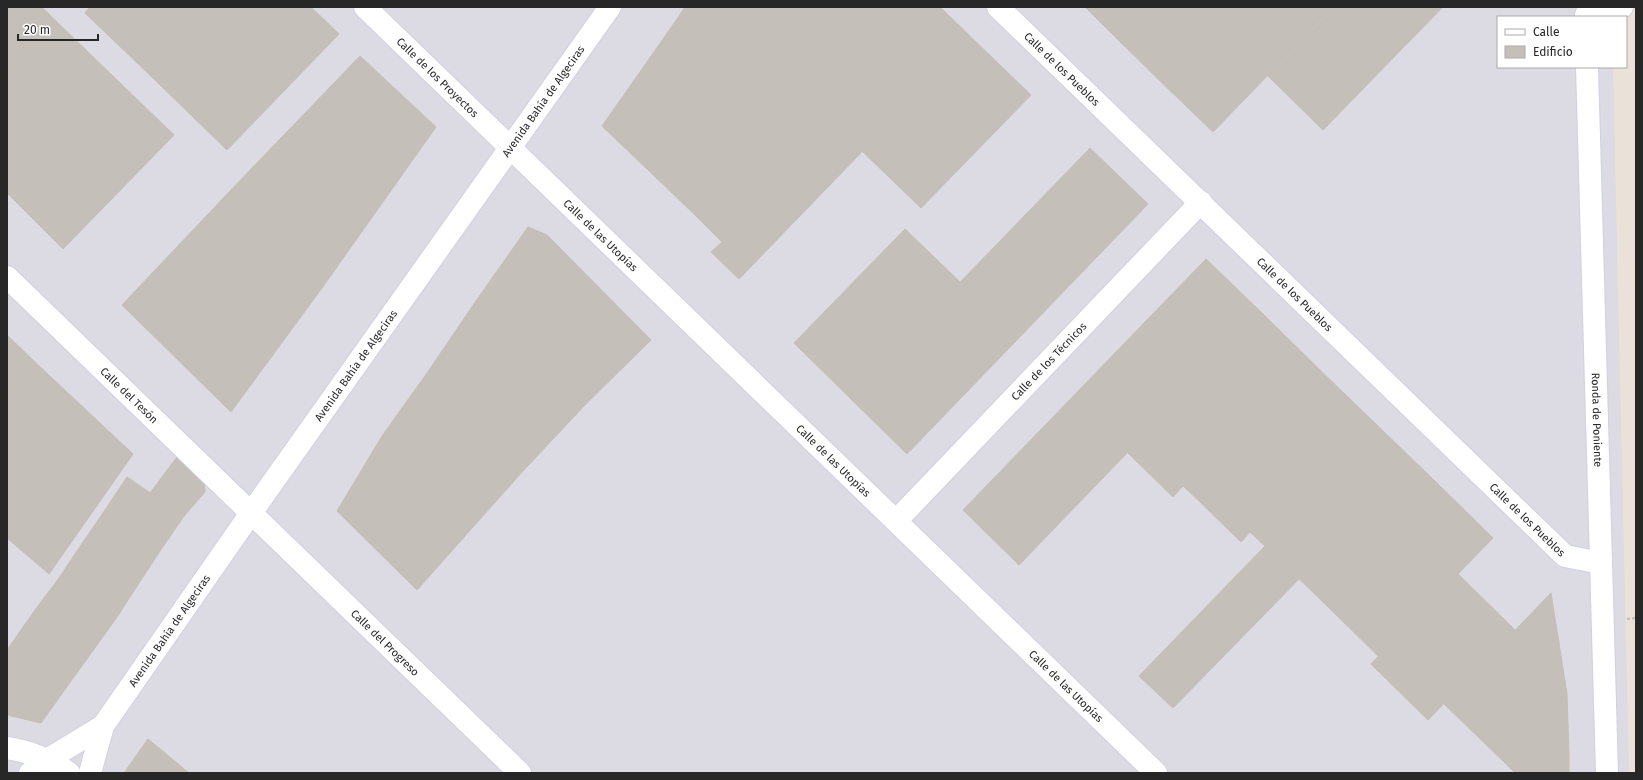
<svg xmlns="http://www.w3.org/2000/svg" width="1643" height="780" font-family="'Fira Sans',sans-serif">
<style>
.industrial{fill:#dcdae2}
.building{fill:#c5bfb9;stroke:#c5beb3}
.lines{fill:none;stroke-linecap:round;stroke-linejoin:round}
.minor-casing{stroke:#ced2e0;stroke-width:24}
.path{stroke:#c3c3c3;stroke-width:2.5;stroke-dasharray:3 2;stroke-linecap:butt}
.minor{stroke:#fff;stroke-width:22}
.labels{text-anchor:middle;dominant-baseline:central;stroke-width:3.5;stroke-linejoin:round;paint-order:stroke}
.street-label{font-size:11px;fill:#272727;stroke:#fff}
</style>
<rect width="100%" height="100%" fill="#eae2d9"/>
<polygon class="industrial" points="7,7 1611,7 1612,17 1498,17 1498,67 1613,67 1629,773 7,773"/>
<g class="building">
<polygon points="7,7 17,7 7,17"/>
<polygon points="17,7 42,7 58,23 7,75 7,17"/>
<polygon points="90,7 226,7 155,80 85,13"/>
<polygon points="226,7 311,7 339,34 227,150 155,80"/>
<polygon points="685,7 756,7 827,75 782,121 677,19"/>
<polygon points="756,7 848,7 871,29 827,75"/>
<polygon points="848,7 893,7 871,29"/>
<polygon points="893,7 940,7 972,38 739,279 711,252 722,242 693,213"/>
<polygon points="1085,7 1111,7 1098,20"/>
<polygon points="1111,7 1224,7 1156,77 1098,20"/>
<polygon points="1224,7 1334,7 1213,132 1156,77"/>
<polygon points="1335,7 1344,7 1395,56 1323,130 1268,76"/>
<polygon points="1344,7 1443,7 1395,56"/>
<polygon points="677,19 782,121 737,167 640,72"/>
<polygon points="58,23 117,80 7,193 7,75"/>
<polygon points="972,38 1031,95 921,208 862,151"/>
<polygon points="360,56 436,127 322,288 229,192"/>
<polygon points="640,72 737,167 693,213 602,126"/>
<polygon points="117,80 174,135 63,249 7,193"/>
<polygon points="1090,148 1148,204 907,454 849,397"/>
<polygon points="229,192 322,288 231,412 122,305"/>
<polygon points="528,227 547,235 651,340 584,406 476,301"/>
<polygon points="905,229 960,282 849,397 794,343"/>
<polygon points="1206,259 1262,313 1019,565 963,510"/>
<polygon points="476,301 584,406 523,471 425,376"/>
<polygon points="1262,313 1321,371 1197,499 1183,486 1173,497 1128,453"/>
<polygon points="7,335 36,363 7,395"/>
<polygon points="36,363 133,454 49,574 7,538 7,395"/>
<polygon points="1321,371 1379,427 1265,546 1250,532 1241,542 1197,499"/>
<polygon points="425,376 523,471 473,527 382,436"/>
<polygon points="1379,427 1436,482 1322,601 1265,546"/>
<polygon points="382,436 473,527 417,590 337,511"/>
<polygon points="177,457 204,481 205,492 184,516 150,493"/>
<polygon points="127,477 184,516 160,551 103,513"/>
<polygon points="1436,482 1493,538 1378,656 1322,601"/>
<polygon points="103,513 160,551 139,583 81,545"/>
<polygon points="81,545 139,583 117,617 59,578"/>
<polygon points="1265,546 1299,579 1173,708 1139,676"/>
<polygon points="1458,574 1515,630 1428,720 1371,664"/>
<polygon points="59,578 117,617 92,652 35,610"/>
<polygon points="1551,593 1567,694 1503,761 1444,704"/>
<polygon points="35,610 92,652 71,681 14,640"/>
<polygon points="14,640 71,681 41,723 7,715 7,650"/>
<polygon points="1567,694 1569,756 1552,773 1515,773 1503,761"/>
<polygon points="148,739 189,773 124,773"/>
<polygon points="1569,756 1569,773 1552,773"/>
</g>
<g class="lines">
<g class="minor-casing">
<g id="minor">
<path id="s1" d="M365,7l791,766"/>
<path id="s2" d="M998,7l567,549 36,7"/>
<polyline points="1586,15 1608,12 1622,7"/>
<path id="s3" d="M1587,67l20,706"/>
<path id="s4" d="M7,277l513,496"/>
<path id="s5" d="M896,521l305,-319"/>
<path d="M7,748c22,3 43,12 62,25"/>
<polyline points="30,773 47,760 103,726"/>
<path id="s6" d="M90,773l13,-47 148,-213 359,-506"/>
</g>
</g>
<polyline class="path" points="1627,619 1636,618"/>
<use href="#minor" class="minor"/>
</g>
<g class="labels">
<g class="street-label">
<text stroke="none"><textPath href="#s2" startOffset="89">Calle de los Pueblos</textPath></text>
<text stroke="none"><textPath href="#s1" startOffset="101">Calle de los Proyectos</textPath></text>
<text stroke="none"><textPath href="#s6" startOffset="813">Avenida Bahía de Algeciras</textPath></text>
<text stroke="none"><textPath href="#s1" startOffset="328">Calle de las Utopías</textPath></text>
<text stroke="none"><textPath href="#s2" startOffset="413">Calle de los Pueblos</textPath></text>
<text stroke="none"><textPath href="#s5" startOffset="221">Calle de los Técnicos</textPath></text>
<text stroke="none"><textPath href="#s6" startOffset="489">Avenida Bahía de Algeciras</textPath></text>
<text stroke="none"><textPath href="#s4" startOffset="170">Calle del Tesón</textPath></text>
<text stroke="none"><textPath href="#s3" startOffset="353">Ronda de Poniente</textPath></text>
<text stroke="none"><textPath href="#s1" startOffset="652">Calle de las Utopías</textPath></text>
<text stroke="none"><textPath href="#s2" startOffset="737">Calle de los Pueblos</textPath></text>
<text stroke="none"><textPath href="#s6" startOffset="165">Avenida Bahía de Algeciras</textPath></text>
<text stroke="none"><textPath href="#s4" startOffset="526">Calle del Progreso</textPath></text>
<text stroke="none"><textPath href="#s1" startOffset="976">Calle de las Utopías</textPath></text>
</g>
</g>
<rect width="1643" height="780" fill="none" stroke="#272727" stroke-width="16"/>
<rect x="1497" y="16" width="130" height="52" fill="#ffffff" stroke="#a9a9a9"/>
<rect x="1505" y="29" width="20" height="6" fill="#ffffff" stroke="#a9a9a9"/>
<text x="1533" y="36" font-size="12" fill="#272727">Calle</text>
<rect x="1505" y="46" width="20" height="12" fill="#c5bfb9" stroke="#a9a9a9"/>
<text x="1533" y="56" font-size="12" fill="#272727">Edificio</text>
<path d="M18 34v6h80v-6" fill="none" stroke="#272727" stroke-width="2"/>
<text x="24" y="34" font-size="12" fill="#272727" stroke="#ffffff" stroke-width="3" paint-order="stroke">20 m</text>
</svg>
